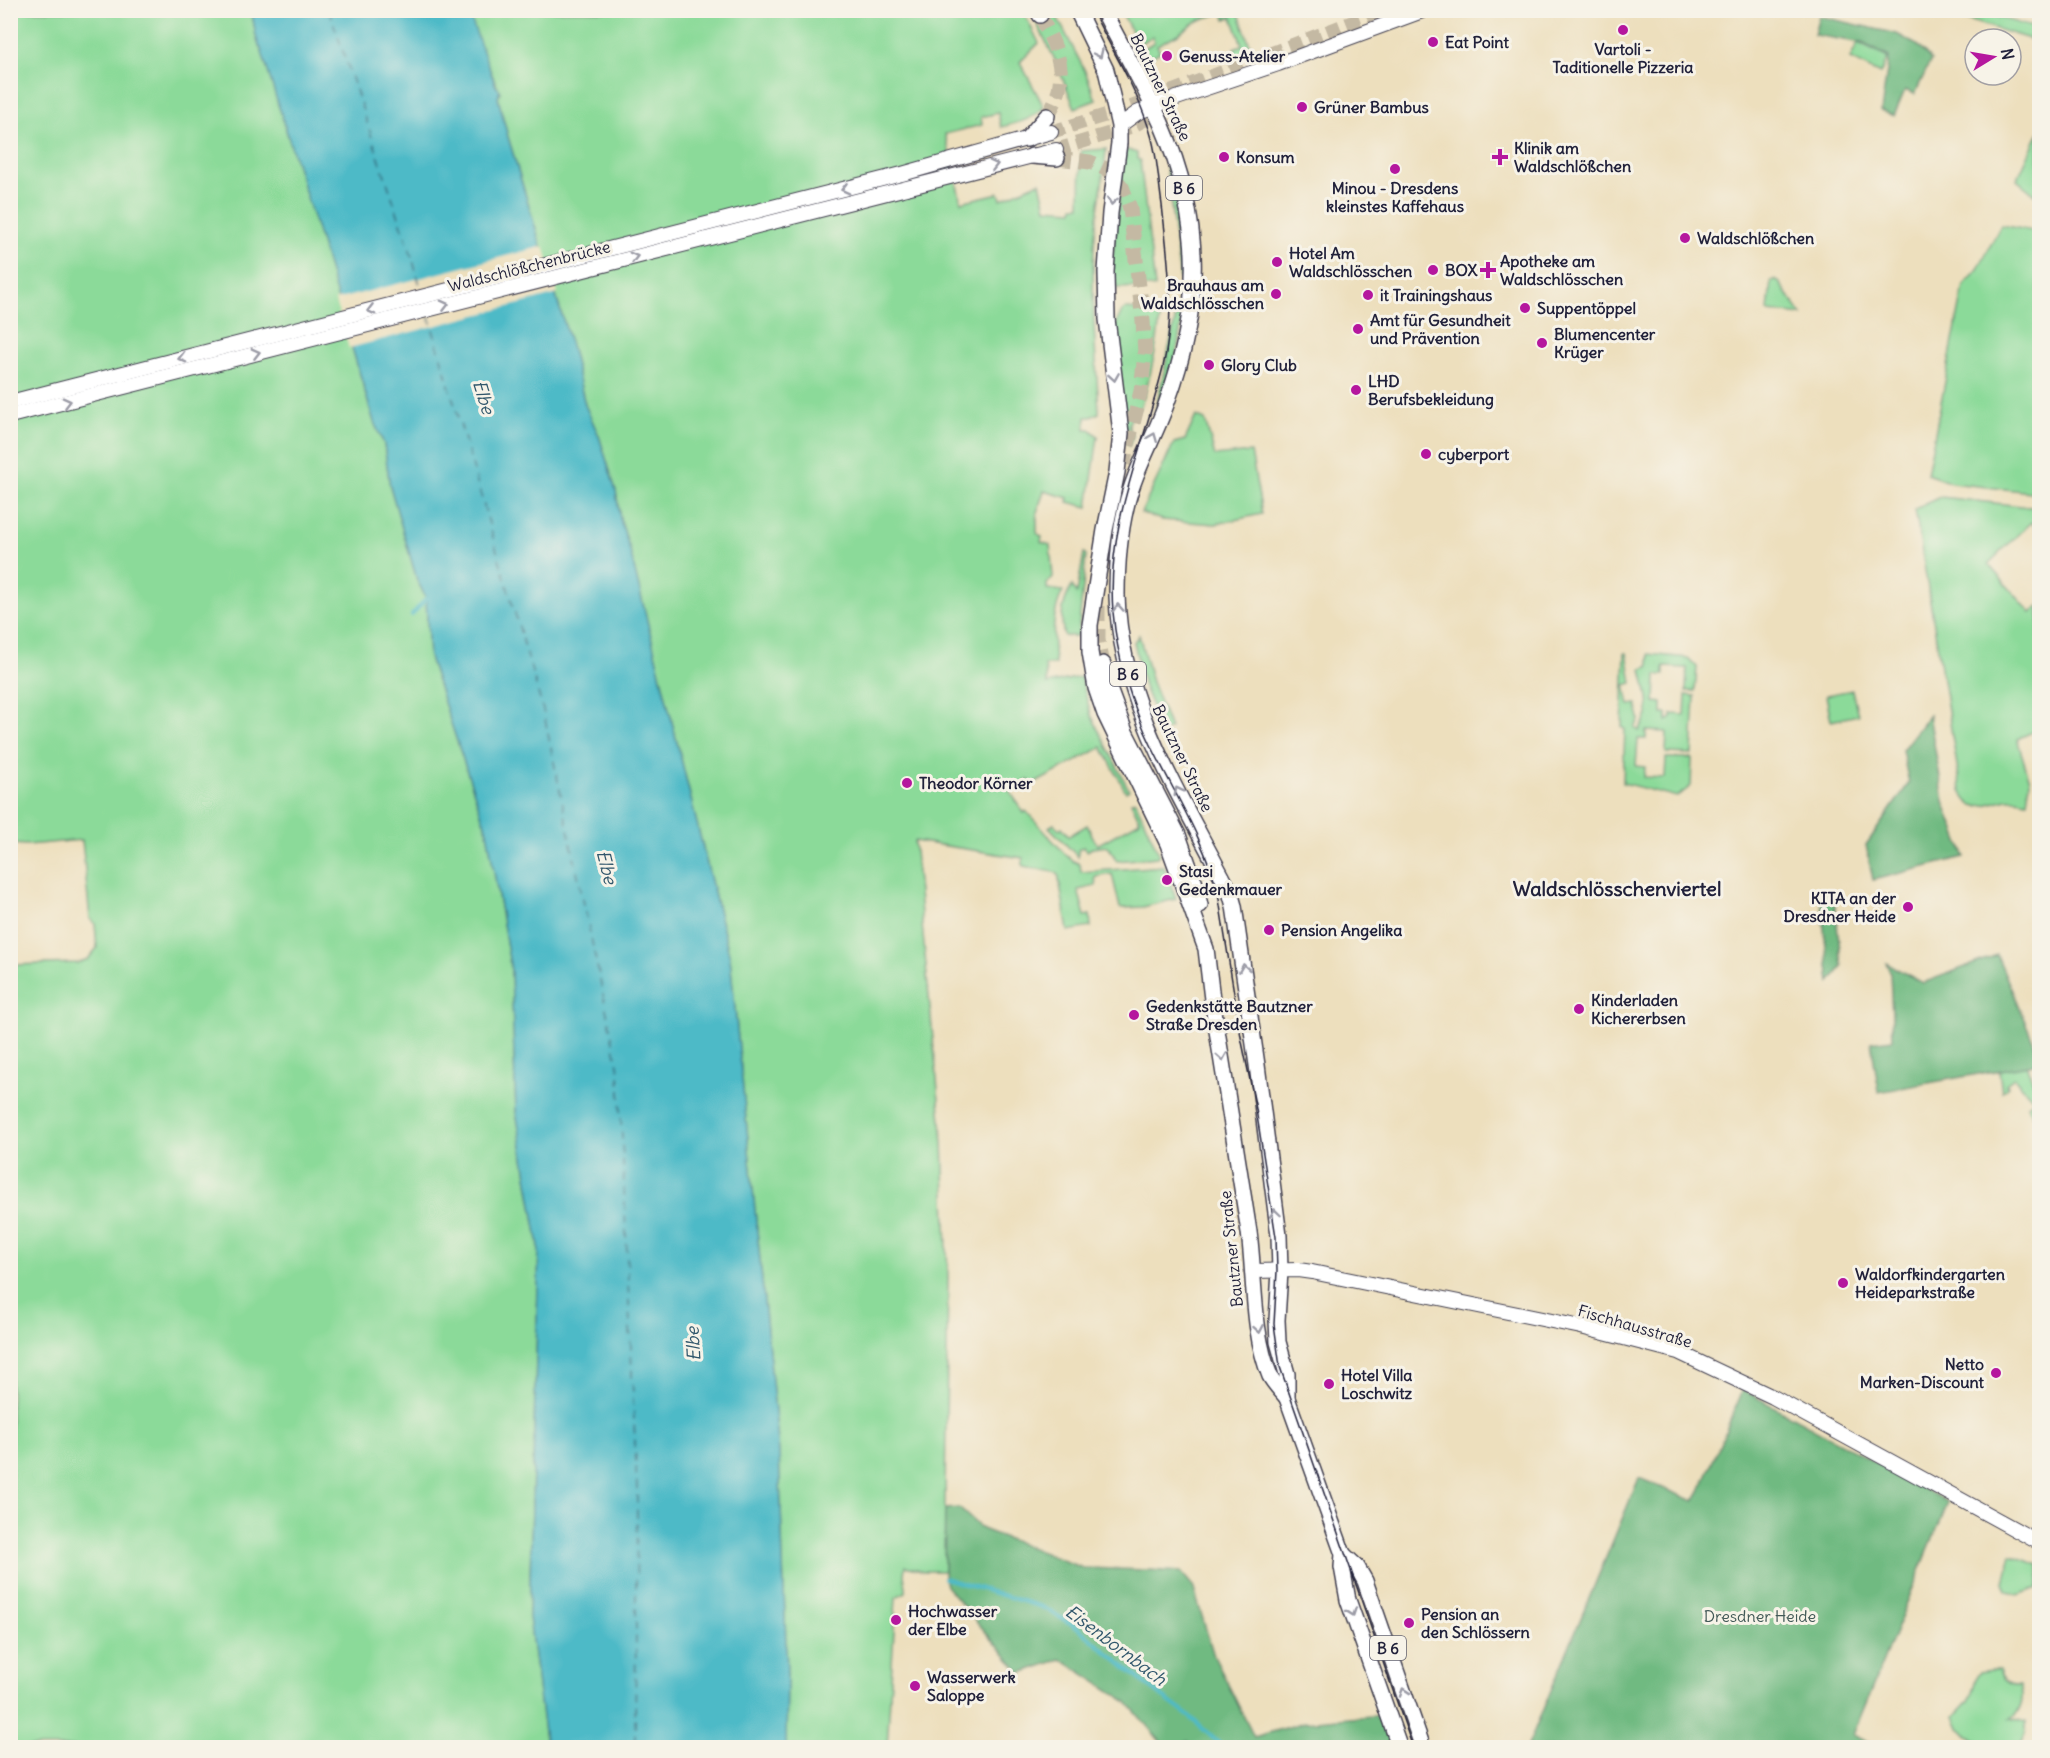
<svg xmlns="http://www.w3.org/2000/svg" width="2050" height="1758" font-family="Delius,sans-serif">
<style>
.green{fill:#8bda99;stroke:#567e6a;stroke-width:1.5}
.forest{fill:#70ba81;stroke:#496e5e;stroke-width:1.5}
.water{fill:#4dbac7;stroke:#386e81;stroke-width:1.5}
.pier{fill:#eddfbd}
.lines{fill:none;stroke-linecap:round;stroke-linejoin:round}
.stream{stroke:#4dbac7;stroke-width:4}
.ferry{stroke:#31576c;stroke-width:1.5;stroke-dasharray:8 6;stroke-linecap:butt}
.secondary-tunnel{stroke:#c4b9a3;stroke-width:14;stroke-dasharray:14 7;stroke-linecap:butt}
.primary-tunnel{stroke:#c4b9a3;stroke-width:15;stroke-dasharray:15 8;stroke-linecap:butt}
.secondary-casing{stroke:#403e4e;stroke-width:16}
.primary-casing{stroke:#403e4e;stroke-width:18}
.secondary{stroke:#fff;stroke-width:14}
.primary{stroke:#fff;stroke-width:15}
.tram{stroke:#22223b;stroke-width:1.5}
.oneway{stroke:#9c9ca7}
.poi-dot{fill:#b5179e;stroke:#f7f3e8;stroke-width:2}
.labels{text-anchor:middle;dominant-baseline:central;stroke-width:6;stroke-linejoin:round;paint-order:stroke}
.shield{fill:#f7f3e8;stroke:#62616f;stroke-width:1.5}
.shield-label{font-size:15px;font-weight:bold;fill:#22223b}
.poi-label{font-size:16px;font-weight:bold;fill:#22223b;stroke:#f7f3e8;text-anchor:start}
.street-label{font-size:16px;fill:#22223b;stroke:#f7f3e8}
.park-label{font-size:16px;fill:#425957;stroke:#f7f3e8}
.water-label{font-size:18px;font-style:italic;fill:#31576c;stroke:#f7f3e8}
.quarter-label{font-size:20px;font-weight:bold;fill:#22223b;stroke:#f7f3e8}
</style>
<rect width="100%" height="100%" fill="#f7f3e8"/>
<filter id="ink" filterUnits="userSpaceOnUse"><feTurbulence type="fractalNoise" baseFrequency=".0167" numOctaves="2"/><feDisplacementMap in="SourceGraphic" scale="12" xChannelSelector="R" yChannelSelector="G"/><feConvolveMatrix kernelMatrix="1 2 1 2 8 2 1 2 1" color-interpolation-filters="sRGB"/></filter>
<filter id="wash" filterUnits="userSpaceOnUse"><feTurbulence type="fractalNoise" baseFrequency=".008" numOctaves="4" result="noise"/><feDisplacementMap in="SourceGraphic" scale="24" xChannelSelector="R" yChannelSelector="G"/><feGaussianBlur stdDeviation="1.35" result="paint"/><feColorMatrix in="noise" values="0 0 0 0 0 0 0 0 0 0 0 0 0 0 0 0 0 1.4 0 .05"/><feComposite in="paint" operator="in"/></filter>
<g filter="url(#wash)">
<rect width="100%" height="100%" fill="#eddfbd"/>
<g class="green">
<path d="M11,11h240c4,11 3,28 10,37l65,211 48,163 10,22 6,42 27,94 9,18 3,59 58,174 24,139 5,141 23,135 -10,371 17,130h-535v-782l66,-2 11,-4 9,-11 -2,-24 -5,-5 -8,-79 -55,5 -16,-1z"/>
<path d="M468,11h555l16,32 -19,19 24,45c-12,13 -26,16 -43,20l-3,-14 -17,4 1,8 -37,9 16,68 38,-9 2,6 39,-17 6,26 27,2 1,-4h6l1,-55 25,-2c-2,33 -10,64 -12,97 -3,56 2,112 5,167l-8,4h-5l-1,12h5l8,7 -10,71 -20,-5 1,-4 -25,-7 -7,21v21l5,4 -1,5 9,3 3,32 -6,7v5l16,2c-12,22 -10,49 -8,73l-10,1 2,19 34,-7 10,38 38,75 -3,2 -24,-45 -70,38 -3,-5 -20,10 15,23 2,-2 40,44 7,6 7,3 1,8 83,-6 12,33 -33,8 -20,1h-3l-8,-34 -17,3 1,9 -18,4 7,26 5,-1 1,12 -23,4 -10,-58 -35,-7v-8l-109,-17 29,301 5,135 -4,294h-20l-18,-5c-5,10 1,16 0,26l-10,5 -9,150h-101l1,-74 -8,-221 -49,-494 -101,-411 -9,-28 -4,-28 -17,-55 -14,-31 -13,-56 -64,-212 -10,-39 2,-5 -17,-39z"/>
<polygon points="1046,11 1054,11 1085,71 1096,100 1075,108 1054,58 1035,20 1047,13"/>
<polygon points="1121,11 1238,11 1252,51 1236,56 1234,48 1242,45 1232,17 1225,19 1223,12 1195,22 1178,34 1157,45 1160,52 1146,60 1141,50 1154,42 1152,37 1138,44"/>
<polygon points="1942,11 1998,11 1997,17 2039,29 2039,42 1945,13"/>
<polygon points="1858,43 1888,58 1880,74 1850,59"/>
<polygon points="2039,132 2039,198 2017,180"/>
<polygon points="1125,149 1137,153 1137,159 1140,160 1155,287 1111,288 1112,261"/>
<path d="M1165,155c18,40 21,83 21,126l-6,-2z"/>
<polygon points="2001,225 2039,232 2039,493 1951,483 1927,474 1964,285 1978,269"/>
<polygon points="1774,280 1779,282 1802,315 1768,311 1771,281"/>
<polygon points="1181,293 1186,294 1176,357 1155,413"/>
<path d="M1126,309l28,2 3,1 3,7c-3,24 -7,47 -14,70 -2,5 -3,14 -6,18 -5,9 -18,16 -7,28l-4,11 -3,-4 -13,-112 9,-19z"/>
<polygon points="1196,416 1205,420 1215,456 1251,452 1262,514 1216,524 1162,520 1141,513 1174,443 1185,440"/>
<path d="M1940,497l99,11v23l-8,-9 -43,42 43,49 8,-7v123l-22,10 13,42 -3,20c-6,-1 -12,-3 -19,-2 -20,3 -38,18 -47,-9l-46,-281z"/>
<path d="M1084,553l2,2 -8,81h-14c-4,-19 -2,-33 8,-50l5,7z"/>
<polygon points="1139,635 1152,682 1170,728 1163,732 1144,687 1134,642"/>
<path d="M1625,653h2l5,30 -7,2 4,20 8,-1 2,16 -4,8 4,3c16,-23 8,-36 3,-62l7,-2v-13l39,4 9,9 -2,24h-9l1,-23 -23,-1v8h-8l-1,27 7,1v11h5v7l5,-3v-4l13,1 1,-20 9,1 -3,58 -26,-1 1,-21 -21,-1v8h-8l-2,27 9,1 -1,10 21,1 1,-20h26l-1,28 -14,11 -54,-14 2,-54 -3,-1z"/>
<polygon points="1852,690 1858,715 1831,721 1826,695"/>
<polygon points="1135,800 1159,854 1157,857 1117,861 1108,846 1092,848 1087,851 1083,847 1078,850 1078,857 1049,827 1054,824 1059,829 1062,827 1069,836 1087,825 1097,845 1140,821 1131,802"/>
<polygon points="2026,1065 2039,1095 2039,1115 2035,1118 2027,1106 2034,1100 2014,1078 2006,1084 2008,1086 2002,1091 1999,1070"/>
<polygon points="2011,1555 2039,1565 2039,1588 2018,1595 2007,1590 2004,1582"/>
<path d="M1990,1670h9c3,11 10,16 21,15 4,12 3,27 -10,33l16,4v11l-6,14c-25,1 -58,-2 -65,-31l14,-15 8,-25 3,-4z"/>
</g>
<g class="forest">
<polygon points="1819,16 1897,34 1917,45 1931,60 1915,94 1905,90 1894,116 1881,111 1889,57 1862,43 1814,35"/>
<polygon points="1929,715 1944,801 1965,857 1873,880 1866,845 1909,783 1902,750"/>
<polygon points="1833,890 1842,967 1830,982 1820,893"/>
<polygon points="1997,955 2039,1055 2039,1063 1879,1092 1871,1042 1893,1039 1890,972 1886,963 1923,983"/>
<polygon points="1743,1390 1948,1502 1853,1735 1878,1747 1527,1748 1639,1478 1694,1501 1700,1491"/>
<polygon points="959,1508 982,1529 1083,1568 1149,1570 1181,1572 1193,1586 1214,1656 1254,1737 1305,1722 1382,1715 1393,1747 1193,1748 1188,1741 1180,1747 1165,1747 1126,1701 1061,1659 1021,1673 946,1586 944,1578 945,1509"/>
</g>
<path class="water" d="M251,11h217l28,75 4,4 -2,8 10,39 64,212 13,56 14,31 17,55 4,28 9,28 101,411 49,494 8,221 -1,74h-240l-17,-130 10,-371 -23,-135 -5,-141 -24,-139 -58,-174 -3,-59 -9,-18 -27,-94 -6,-42 -10,-22 -48,-163 -65,-210c-7,-10 -6,-27 -10,-38z"/>
<polygon class="pier" points="544,246 558,294 349,348 335,300"/>
<g class="lines">
<g class="stream">
<polyline points="412,615 429,595"/>
<polyline points="944,1578 1042,1607 1077,1627 1144,1683 1190,1717 1224,1748"/>
</g>
<g class="ferry">
<polyline points="329,10 409,247 422,292"/>
<polyline points="429,316 543,710 619,1070 637,1489 635,1748"/>
</g>
</g>
</g>
<g filter="url(#ink)">
<g class="lines">
<g class="secondary-tunnel">
<polyline points="1051,132 1129,108 1384,10"/>
<polyline points="1056,150 1133,126 1166,108"/>
</g>
<g class="primary-tunnel">
<path d="M1040,15c18,37 32,63 7,101"/>
<polyline points="1057,158 1090,162 1108,170 1122,187 1130,208 1143,321 1145,353 1141,391 1123,464"/>
<polyline points="1098,606 1098,640 1103,664"/>
</g>
<g class="secondary-casing">
<g id="secondary">
<polyline points="1119,126 1137,113 1153,106 1278,64 1425,10"/>
<polyline points="10,402 902,174 1051,132"/>
<polyline points="10,416 1056,150"/>
<polyline points="1254,1271 1298,1270 1312,1272 1581,1327 1678,1352 1773,1397 2040,1543"/>
</g>
</g>
<g class="primary-casing">
<g id="primary">
<polyline points="1038,10 1040,15"/>
<path d="M1077,10l29,60 13,56v17l-9,70 -4,59 1,47 14,114 -4,39 -12,58 -15,95v27l6,36 9,26 63,130 38,105 6,50 37,233c6,46 3,101 21,144 4,8 12,15 17,22l56,156 -1,13 6,33 52,148"/>
<path d="M1103,10c19,38 41,75 58,113 42,97 42,181 6,279 -12,35 -33,69 -41,105 -7,29 -9,59 -9,89 3,108 65,202 113,296l4,14 23,159 22,171 1,35 -3,49 1,22 9,32v24"/>
<polyline points="1027,139 1047,116"/>
<polyline points="1032,156 1057,158"/>
<polyline points="1103,664 1108,686 1125,732 1178,835 1195,884 1200,905"/>
<polyline points="1343,1554 1357,1567 1365,1581 1423,1748"/>
</g>
</g>
<use href="#secondary" class="secondary"/>
<use href="#primary" class="primary"/>
<path class="tram" d="M1092,10c18,37 42,74 55,113 10,26 11,55 15,82 6,55 14,108 1,162 -20,83 -57,157 -50,245 4,48 19,94 40,137 23,47 52,93 65,144l23,144 15,72 20,128 1,34 -3,53 6,43 133,381"/>
</g>
<defs><path id="oneway-chevron" d="M-2-3.5L2.5 0L-2 3.5" fill="none" stroke-width="1.6" stroke-linecap="round" stroke-linejoin="round" transform="scale(1.5)"/></defs>
<g class="oneway">
<use href="#oneway-chevron" transform="translate(1099 54) rotate(65)"/>
<use href="#oneway-chevron" transform="translate(994 165) rotate(-14)"/>
<use href="#oneway-chevron" transform="translate(845 189) rotate(166)"/>
<use href="#oneway-chevron" transform="translate(1112 201) rotate(98)"/>
<use href="#oneway-chevron" transform="translate(634 257) rotate(-14)"/>
<use href="#oneway-chevron" transform="translate(445 305) rotate(-14)"/>
<use href="#oneway-chevron" transform="translate(371 310) rotate(166)"/>
<use href="#oneway-chevron" transform="translate(256 353) rotate(-14)"/>
<use href="#oneway-chevron" transform="translate(182 358) rotate(166)"/>
<use href="#oneway-chevron" transform="translate(1114 377) rotate(81)"/>
<use href="#oneway-chevron" transform="translate(67 402) rotate(-14)"/>
<use href="#oneway-chevron" transform="translate(1153 437) rotate(-68)"/>
<use href="#oneway-chevron" transform="translate(1118 608) rotate(-94)"/>
<use href="#oneway-chevron" transform="translate(1178 791) rotate(-117)"/>
<use href="#oneway-chevron" transform="translate(1244 968) rotate(-99)"/>
<use href="#oneway-chevron" transform="translate(1222 1057) rotate(81)"/>
<use href="#oneway-chevron" transform="translate(1275 1213) rotate(-98)"/>
<use href="#oneway-chevron" transform="translate(1259 1329) rotate(80)"/>
<use href="#oneway-chevron" transform="translate(1352 1612) rotate(71)"/>
<use href="#oneway-chevron" transform="translate(1404 1692) rotate(-109)"/>
</g>
</g>
<g class="poi-dot">
<circle cx="1623" cy="30" r="6"/>
<circle cx="1433" cy="42" r="6"/>
<circle cx="1167" cy="56" r="6"/>
<circle cx="1302" cy="107" r="6"/>
<circle cx="1224" cy="157" r="6"/>
<path d="M1497 148h6v6h6v6h-6v6h-6v-6h-6v-6h6z"/>
<circle cx="1395" cy="169" r="6"/>
<circle cx="1685" cy="238" r="6"/>
<circle cx="1277" cy="262" r="6"/>
<circle cx="1433" cy="270" r="6"/>
<path d="M1485 261h6v6h6v6h-6v6h-6v-6h-6v-6h6z"/>
<circle cx="1276" cy="294" r="6"/>
<circle cx="1368" cy="295" r="6"/>
<circle cx="1525" cy="308" r="6"/>
<circle cx="1358" cy="329" r="6"/>
<circle cx="1542" cy="343" r="6"/>
<circle cx="1209" cy="365" r="6"/>
<circle cx="1356" cy="390" r="6"/>
<circle cx="1426" cy="454" r="6"/>
<circle cx="907" cy="783" r="6"/>
<circle cx="1167" cy="880" r="6"/>
<circle cx="1908" cy="907" r="6"/>
<circle cx="1269" cy="930" r="6"/>
<circle cx="1579" cy="1009" r="6"/>
<circle cx="1134" cy="1015" r="6"/>
<circle cx="1843" cy="1283" r="6"/>
<circle cx="1996" cy="1373" r="6"/>
<circle cx="1329" cy="1384" r="6"/>
<circle cx="896" cy="1620" r="6"/>
<circle cx="1409" cy="1623" r="6"/>
<circle cx="915" cy="1686" r="6"/>
</g>
<g class="labels">
<g class="shield">
<rect x="1166" y="176" width="36" height="24" rx="4.5"/>
<rect x="1110" y="662" width="36" height="24" rx="4.5"/>
<rect x="1370" y="1636" width="36" height="24" rx="4.5"/>
</g>
<g class="shield-label">
<text x="1184" y="188">B 6</text>
<text x="1128" y="674">B 6</text>
<text x="1388" y="1648">B 6</text>
</g>
<g class="poi-label">
<text x="1445" y="42">Eat Point</text>
<text x="1623" y="49" text-anchor="middle">Vartoli -<tspan x="1623" dy="18">Taditionelle Pizzeria</tspan></text>
<text x="1179" y="56">Genuss-Atelier</text>
<text x="1314" y="107">Grüner Bambus</text>
<text x="1514" y="148">Klinik am<tspan x="1514" dy="18">Waldschlößchen</tspan></text>
<text x="1236" y="157">Konsum</text>
<text x="1395" y="188" text-anchor="middle">Minou - Dresdens<tspan x="1395" dy="18">kleinstes Kaffehaus</tspan></text>
<text x="1697" y="238">Waldschlößchen</text>
<text x="1289" y="253">Hotel Am<tspan x="1289" dy="18">Waldschlösschen</tspan></text>
<text x="1500" y="261">Apotheke am<tspan x="1500" dy="18">Waldschlösschen</tspan></text>
<text x="1445" y="270">BOX</text>
<text x="1264" y="285" text-anchor="end">Brauhaus am<tspan x="1264" dy="18">Waldschlösschen</tspan></text>
<text x="1380" y="295">it Trainingshaus</text>
<text x="1537" y="308">Suppentöppel</text>
<text x="1370" y="320">Amt für Gesundheit<tspan x="1370" dy="18">und Prävention</tspan></text>
<text x="1554" y="334">Blumencenter<tspan x="1554" dy="18">Krüger</tspan></text>
<text x="1221" y="365">Glory Club</text>
<text x="1368" y="381">LHD<tspan x="1368" dy="18">Berufsbekleidung</tspan></text>
<text x="1438" y="454">cyberport</text>
<text x="919" y="783">Theodor Körner</text>
<text x="1179" y="871">Stasi<tspan x="1179" dy="18">Gedenkmauer</tspan></text>
<text x="1896" y="898" text-anchor="end">KITA an der<tspan x="1896" dy="18">Dresdner Heide</tspan></text>
<text x="1281" y="930">Pension Angelika</text>
<text x="1591" y="1000">Kinderladen<tspan x="1591" dy="18">Kichererbsen</tspan></text>
<text x="1146" y="1006">Gedenkstätte Bautzner<tspan x="1146" dy="18">Straße Dresden</tspan></text>
<text x="1855" y="1274">Waldorfkindergarten<tspan x="1855" dy="18">Heideparkstraße</tspan></text>
<text x="1984" y="1364" text-anchor="end">Netto<tspan x="1984" dy="18">Marken-Discount</tspan></text>
<text x="1341" y="1375">Hotel Villa<tspan x="1341" dy="18">Loschwitz</tspan></text>
<text x="908" y="1611">Hochwasser<tspan x="908" dy="18">der Elbe</tspan></text>
<text x="1421" y="1614">Pension an<tspan x="1421" dy="18">den Schlössern</tspan></text>
<text x="927" y="1677">Wasserwerk<tspan x="927" dy="18">Saloppe</tspan></text>
</g>
<g class="street-label">
<text transform="translate(1161 87) rotate(64)">Bautzner Straße</text>
<text transform="translate(529 266) rotate(-14)">Waldschlößchenbrücke</text>
<text transform="translate(1183 758) rotate(64)">Bautzner Straße</text>
<text transform="translate(1231 1249) rotate(-96)">Bautzner Straße</text>
<text transform="translate(1635 1326) rotate(16)">Fischhausstraße</text>
</g>
<g class="park-label">
<text x="1760" y="1616">Dresdner Heide</text>
</g>
<g class="water-label">
<text transform="translate(484 397) rotate(73)">Elbe</text>
<text transform="translate(607 867) rotate(76)">Elbe</text>
<text transform="translate(693 1344) rotate(-93)">Elbe</text>
<text transform="translate(1116 1645) rotate(37)">Eisenbornbach</text>
</g>
<g class="quarter-label">
<text x="1617" y="888">Waldschlösschenviertel</text>
</g>
</g>
<rect width="2050" height="1758" fill="none" stroke="#f7f3e8" stroke-width="36"/>
<g transform="translate(1993 57) rotate(79)"><circle r="28" fill="#f7f3e8" stroke="#a29fa3" stroke-width="1.5"/>
<path d="M0-4.5L10 22L0 15L-10 22Z" fill="#b5179e"/>
<text y="-9" font-size="16" font-weight="bold" text-anchor="middle" fill="#22223b">N</text>
</g>
</svg>
